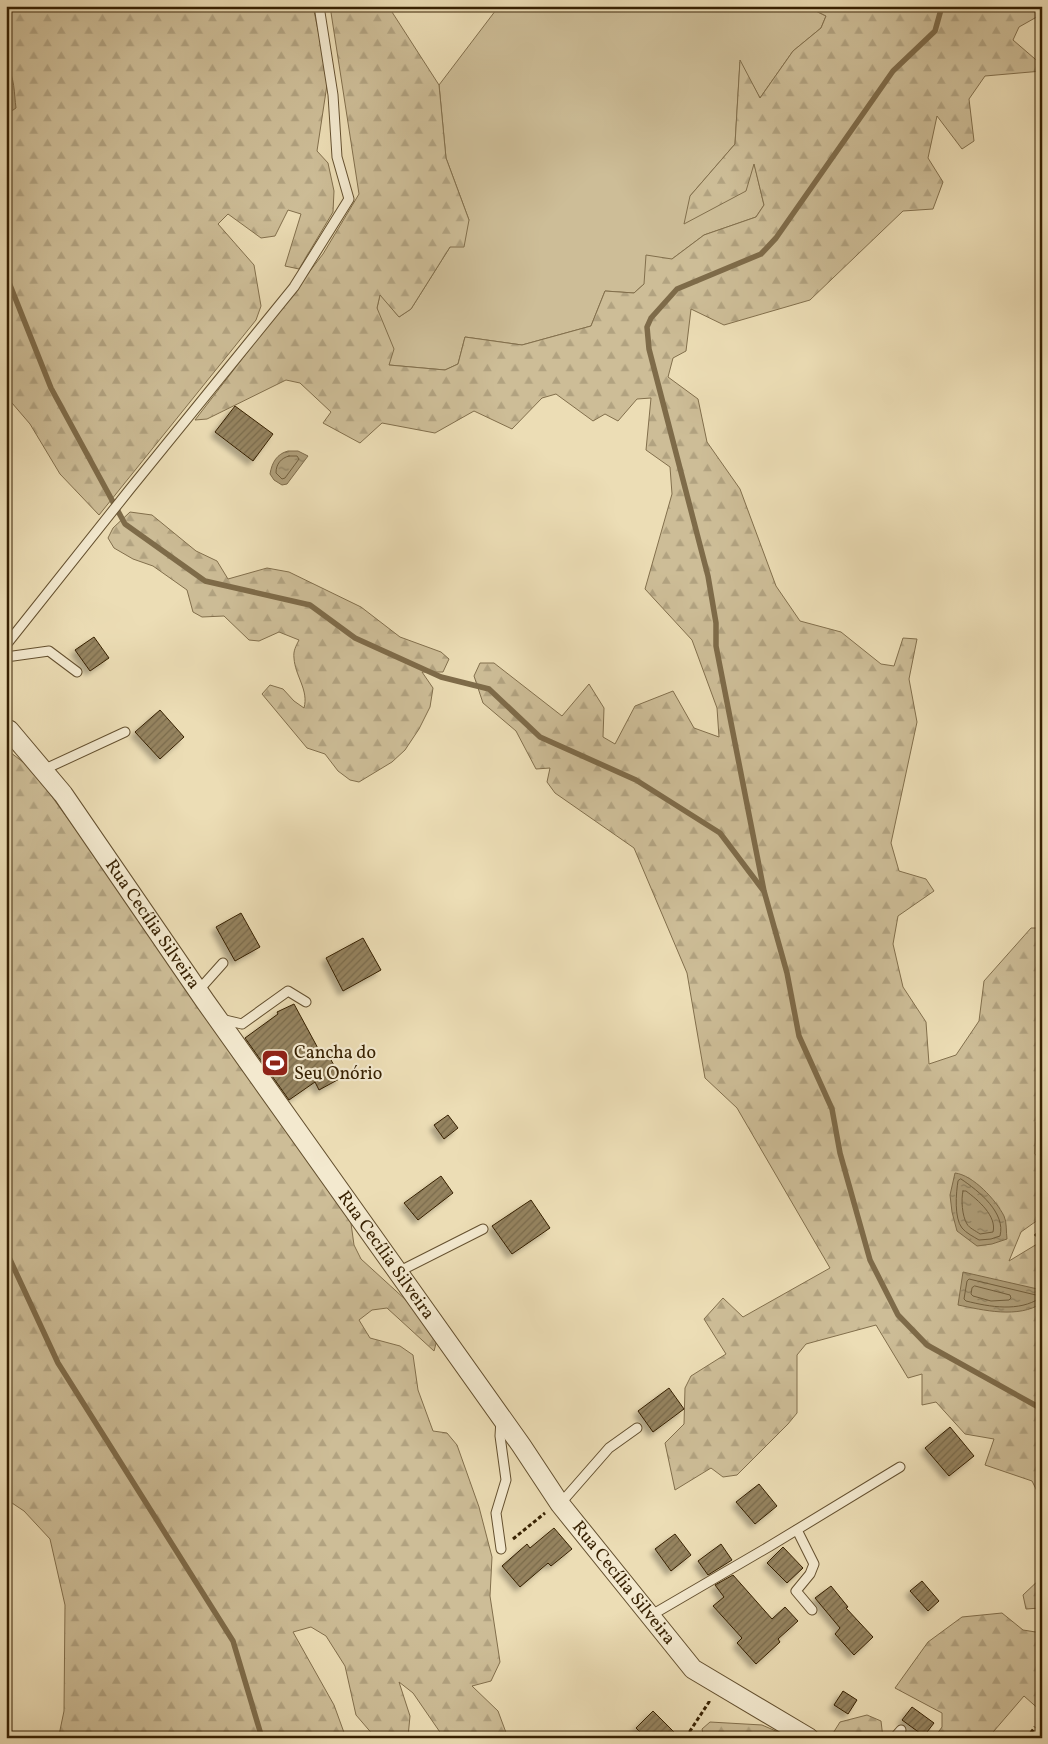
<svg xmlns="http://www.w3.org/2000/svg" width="1048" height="1744" font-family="Vollkorn,serif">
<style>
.green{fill:#cdbd97;stroke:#826f4c}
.forest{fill:url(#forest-firs);stroke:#826f4c}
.water{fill:url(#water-ripples);stroke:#7e6b49}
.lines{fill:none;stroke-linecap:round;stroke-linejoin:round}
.shore{stroke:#725f3d;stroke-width:1}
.stream{stroke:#7e6b49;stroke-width:5.5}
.building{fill:url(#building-hatch);stroke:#372102;filter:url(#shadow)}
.service-casing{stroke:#64502f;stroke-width:11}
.minor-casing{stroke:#64502f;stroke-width:21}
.path{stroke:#372102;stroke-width:3;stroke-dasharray:4 2.5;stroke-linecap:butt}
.service{stroke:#f3e9cf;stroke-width:9}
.minor{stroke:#f3e9cf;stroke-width:19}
.labels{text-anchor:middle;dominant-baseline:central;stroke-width:4.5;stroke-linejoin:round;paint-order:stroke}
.street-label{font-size:18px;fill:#372102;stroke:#f3e9cf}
.poi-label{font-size:18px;fill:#372102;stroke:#f3e9cf;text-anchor:start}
</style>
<defs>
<pattern id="forest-firs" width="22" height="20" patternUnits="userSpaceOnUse" patternTransform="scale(1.25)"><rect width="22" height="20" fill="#cdbd97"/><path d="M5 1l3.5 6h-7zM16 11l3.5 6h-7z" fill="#b1a280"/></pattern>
<pattern id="water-ripples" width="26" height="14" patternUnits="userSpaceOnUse" patternTransform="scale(1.25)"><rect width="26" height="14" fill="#ae9d78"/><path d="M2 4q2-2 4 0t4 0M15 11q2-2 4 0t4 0" fill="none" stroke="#8e8060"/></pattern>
<pattern id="building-hatch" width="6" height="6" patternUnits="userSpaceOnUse" patternTransform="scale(1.25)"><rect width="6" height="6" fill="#95835f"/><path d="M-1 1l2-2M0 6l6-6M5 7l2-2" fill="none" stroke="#7a6b4c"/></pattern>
<filter id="shadow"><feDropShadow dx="-4.5" dy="4.5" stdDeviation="2.5" flood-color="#0004"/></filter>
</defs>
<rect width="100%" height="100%" fill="#ecddb5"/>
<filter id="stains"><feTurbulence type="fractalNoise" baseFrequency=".004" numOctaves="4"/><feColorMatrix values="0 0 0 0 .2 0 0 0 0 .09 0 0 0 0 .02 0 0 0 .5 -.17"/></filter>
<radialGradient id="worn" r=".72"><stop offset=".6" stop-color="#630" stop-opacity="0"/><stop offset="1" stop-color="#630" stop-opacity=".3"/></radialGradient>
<polygon class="green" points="499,6 811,6 814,10 826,16 821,28 793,51 760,98 740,62 735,144 690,196 754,163 764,205 756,217 704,235 672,259 634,293 605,291 591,326 522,345 465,337 458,364 445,370 389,365 377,308 380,294 399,317 411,309 450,247 469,220 446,158 439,85"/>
<g class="forest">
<polygon points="6,6 313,6 328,78 317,151 328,163 334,191 333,212 299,269 285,266 301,214 288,210 275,236 261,238 228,214 218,224 254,265 261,306 256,320 99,515 60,474 30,424 6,396"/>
<polygon points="330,6 394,6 392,12 439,85 446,158 469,220 464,247 450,247 411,309 399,317 380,295 377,308 394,349 389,365 445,370 458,364 465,337 522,345 591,326 605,291 634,293 644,284 646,255 672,259 704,235 756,217 764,205 754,164 746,191 684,224 690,196 735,144 740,60 760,98 793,51 821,28 826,16 814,10 811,6 1042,6 1042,14 1019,27 1013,40 1042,65 1042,71 985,76 969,99 974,141 962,149 937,116 928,158 943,182 933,209 903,211 810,300 724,325 691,309 686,351 673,358 668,377 698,399 707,442 740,489 776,586 800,621 841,632 881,664 894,666 903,638 917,639 909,679 917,722 891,843 899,871 926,879 934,891 898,916 893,944 903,987 926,1022 929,1064 956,1055 979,1021 984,981 1031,928 1042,928 1042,1115 1036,1122 1035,1154 1042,1163 1042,1217 1021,1232 1009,1261 1042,1241 1042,1501 1032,1481 985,1465 994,1439 965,1434 936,1402 922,1405 922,1374 908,1378 876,1325 806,1344 797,1355 797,1413 788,1424 737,1475 723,1477 711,1468 675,1490 665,1443 684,1424 685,1388 691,1376 726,1354 704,1319 723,1298 743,1317 830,1268 737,1108 705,1078 687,973 634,848 555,793 547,782 550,768 536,769 516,731 483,703 474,676 480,663 494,663 562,716 589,684 604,708 603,737 615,744 635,706 673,691 694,728 719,737 717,708 692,640 645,589 672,494 670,467 646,450 651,398 637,399 618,421 605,414 593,421 556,394 542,398 512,429 474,411 435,433 382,423 360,443 323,423 331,412 300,383 286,380 207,419 195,420 323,254 359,194"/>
<path d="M130,512l22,3 44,36 21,10 11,18 39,-11 22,4 72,35 39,30 41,15 8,7 -6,13h-21l11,16 -3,19 -11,22 -14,21 -13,12 -33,20 -9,-2 -12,-9 -13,-17 -18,-6 -45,-54 8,-9 13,4 11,12 10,7c5,-18 -9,-32 -10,-50 -1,-7 2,-12 5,-18l-20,-8 -20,9 -10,-1 -25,-24 -22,1 -9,-5 -6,-22 -34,-24 -20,-7 -19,-11 -6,-10 5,-10z"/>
<polygon points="6,749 32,769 349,1209 354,1245 361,1259 430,1322 438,1336 434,1351 387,1308 372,1310 359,1320 370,1338 400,1346 413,1355 418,1390 433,1431 447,1433 457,1445 479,1507 492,1557 490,1596 500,1662 491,1681 472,1686 498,1711 508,1738 444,1738 413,1693 399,1682 410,1716 408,1737 374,1736 356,1715 345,1666 326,1636 311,1627 293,1632 334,1705 346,1738 50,1738 59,1735 64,1711 65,1605 50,1539 24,1511 6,1499"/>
<polygon points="1042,1577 1042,1611 1040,1608 1026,1609 1023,1595"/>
<polygon points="1002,1613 1023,1630 1042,1633 1042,1712 1024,1696 988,1738 934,1738 942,1727 942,1713 895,1688 928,1642 962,1617"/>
<polygon points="867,1715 881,1721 883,1738 830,1738 840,1722"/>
<polygon points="710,1722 762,1725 792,1738 704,1738 702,1729"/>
</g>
<g class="water">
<path d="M6,65c9,11 8,29 10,43l-10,7z"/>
<path d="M288,451h10l10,5 -21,28 -5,1 -8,-5 -4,-6c2,-12 7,-20 18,-23z"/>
<path d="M955,1173c18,2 41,27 49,43 3,6 2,16 3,23l-15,5 -15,2 -20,-15 -5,-19 -2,-17z"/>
<path d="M963,1272l79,18v13c-24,16 -59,7 -84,2z"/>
<polygon points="1042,1377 1042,1419 1037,1404 1038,1381"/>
</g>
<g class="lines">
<g class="shore">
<path d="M289,456h8l2,3 -14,19 -3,1 -6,-6c0,-9 5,-15 13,-17z"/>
<path d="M961,1179c18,12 45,34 39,57l-9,3 -12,1c-5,-3 -13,-7 -17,-12 -8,-10 -6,-35 -4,-47z"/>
<path d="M963,1191h3c12,9 31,25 27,41l-13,2c-4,-3 -11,-6 -13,-10 -5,-8 -6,-25 -4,-33z"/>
<polygon points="975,1286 1010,1295 1011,1298 1009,1300 991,1301 973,1296 971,1294 972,1288"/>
<path d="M1042,1294l-2,2 -71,-17 -2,2 -3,18 2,2c24,6 53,11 74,-3l2,1"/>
</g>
<g class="stream">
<polyline points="942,6 935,31 893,71 776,238 761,254 677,289 651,318 647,327 649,349 708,576 716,623 716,646 764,891 787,973 799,1036 832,1109 840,1153 870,1260 898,1315 927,1345 1042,1409"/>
<polyline points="6,275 51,388 125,524 205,581 310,605 355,638 441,677 489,689 540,737 636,780 720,833 763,890"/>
<polyline points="6,1251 58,1363 233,1641 262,1738"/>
</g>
</g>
<g class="building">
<polygon points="235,406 273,434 253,461 215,432"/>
<polygon points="94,637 109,658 90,671 75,650"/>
<polygon points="160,710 184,737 160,759 135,732"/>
<polygon points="241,913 260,947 235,961 216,927"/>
<polygon points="363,938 381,970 343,991 326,958"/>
<polygon points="294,1004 320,1052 325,1049 341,1078 319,1090 315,1082 289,1100 245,1038 278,1014 277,1012"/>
<polygon points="448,1115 458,1128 444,1139 434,1125"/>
<polygon points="441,1176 453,1193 418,1220 404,1203"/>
<polygon points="531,1200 550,1228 512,1254 492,1226"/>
<polygon points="669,1388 684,1409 653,1432 638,1411"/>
<polygon points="950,1427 974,1456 949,1476 925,1448"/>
<polygon points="759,1484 777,1506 755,1524 736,1502"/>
<polygon points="554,1528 572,1549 551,1566 548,1563 520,1587 502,1566 527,1544 530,1548"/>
<polygon points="675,1534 691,1555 671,1571 655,1549"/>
<polygon points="721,1544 732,1560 708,1575 698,1561"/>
<polygon points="783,1547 803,1568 787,1583 767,1563"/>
<polygon points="733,1575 772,1619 785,1607 798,1621 778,1639 780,1642 756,1664 737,1643 742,1638 713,1606 724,1597 715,1585"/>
<polygon points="922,1581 939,1601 928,1611 910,1591"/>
<polygon points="831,1586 848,1607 846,1608 873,1637 854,1655 835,1634 840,1628 815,1598"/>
<polygon points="843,1691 857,1700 848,1714 834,1705"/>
<polygon points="912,1707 934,1723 924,1736 902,1720"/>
<polygon points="653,1711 680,1738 646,1738 636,1728"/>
</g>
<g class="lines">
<g class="service-casing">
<g id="service">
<polyline points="6,645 130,489 294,287 349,199 337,157 333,95 319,6"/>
<polyline points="6,657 49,651 77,672"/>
<polyline points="43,770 125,732"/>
<polyline points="198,991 223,963"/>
<polyline points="221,1019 242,1024 288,991 306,1002"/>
<polyline points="398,1272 483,1229"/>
<polyline points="501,1419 500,1436 506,1480 496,1513 501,1549"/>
<polyline points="560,1504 609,1448 637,1428"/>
<polyline points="797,1530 814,1564 810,1574 796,1591 812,1610"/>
<polyline points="650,1616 770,1546 900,1467"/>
<polyline points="894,1738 901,1730"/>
</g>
</g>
<g class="minor-casing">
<g id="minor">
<path id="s1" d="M6,729l3,1 54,64 142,207 316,444 39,59 133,165 116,69"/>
</g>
</g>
<g class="path">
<polyline points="1035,1236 1042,1229"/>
<polyline points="513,1539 545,1513"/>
<polyline points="692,1738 690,1731 709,1702 709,1701"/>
<polyline points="1027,1738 1035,1727"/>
</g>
<use href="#service" class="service"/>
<use href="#minor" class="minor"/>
</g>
<defs>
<g id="stadium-square" transform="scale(1.4375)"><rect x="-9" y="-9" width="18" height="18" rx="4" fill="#8f2418" stroke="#f3e9cf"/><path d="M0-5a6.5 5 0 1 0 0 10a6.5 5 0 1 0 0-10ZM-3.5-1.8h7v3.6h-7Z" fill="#fff"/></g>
</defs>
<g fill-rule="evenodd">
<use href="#stadium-square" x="275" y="1063"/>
</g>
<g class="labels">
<g class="street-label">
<text stroke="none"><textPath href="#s1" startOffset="245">Rua Cecília Silveira</textPath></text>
<text stroke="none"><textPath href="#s1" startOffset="650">Rua Cecília Silveira</textPath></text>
<text stroke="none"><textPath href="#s1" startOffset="1055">Rua Cecília Silveira</textPath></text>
</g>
<g class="poi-label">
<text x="294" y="1053">Cancha do<tspan x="294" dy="21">Seu Onório</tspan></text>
</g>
</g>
<rect width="1048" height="1744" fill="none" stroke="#ecddb5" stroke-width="25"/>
<rect x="8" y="8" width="1033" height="1729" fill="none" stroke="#372102" stroke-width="2.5"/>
<rect x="12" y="12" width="1023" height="1719" fill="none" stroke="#372102"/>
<rect width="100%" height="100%" filter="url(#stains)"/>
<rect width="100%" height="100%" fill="url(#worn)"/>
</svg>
